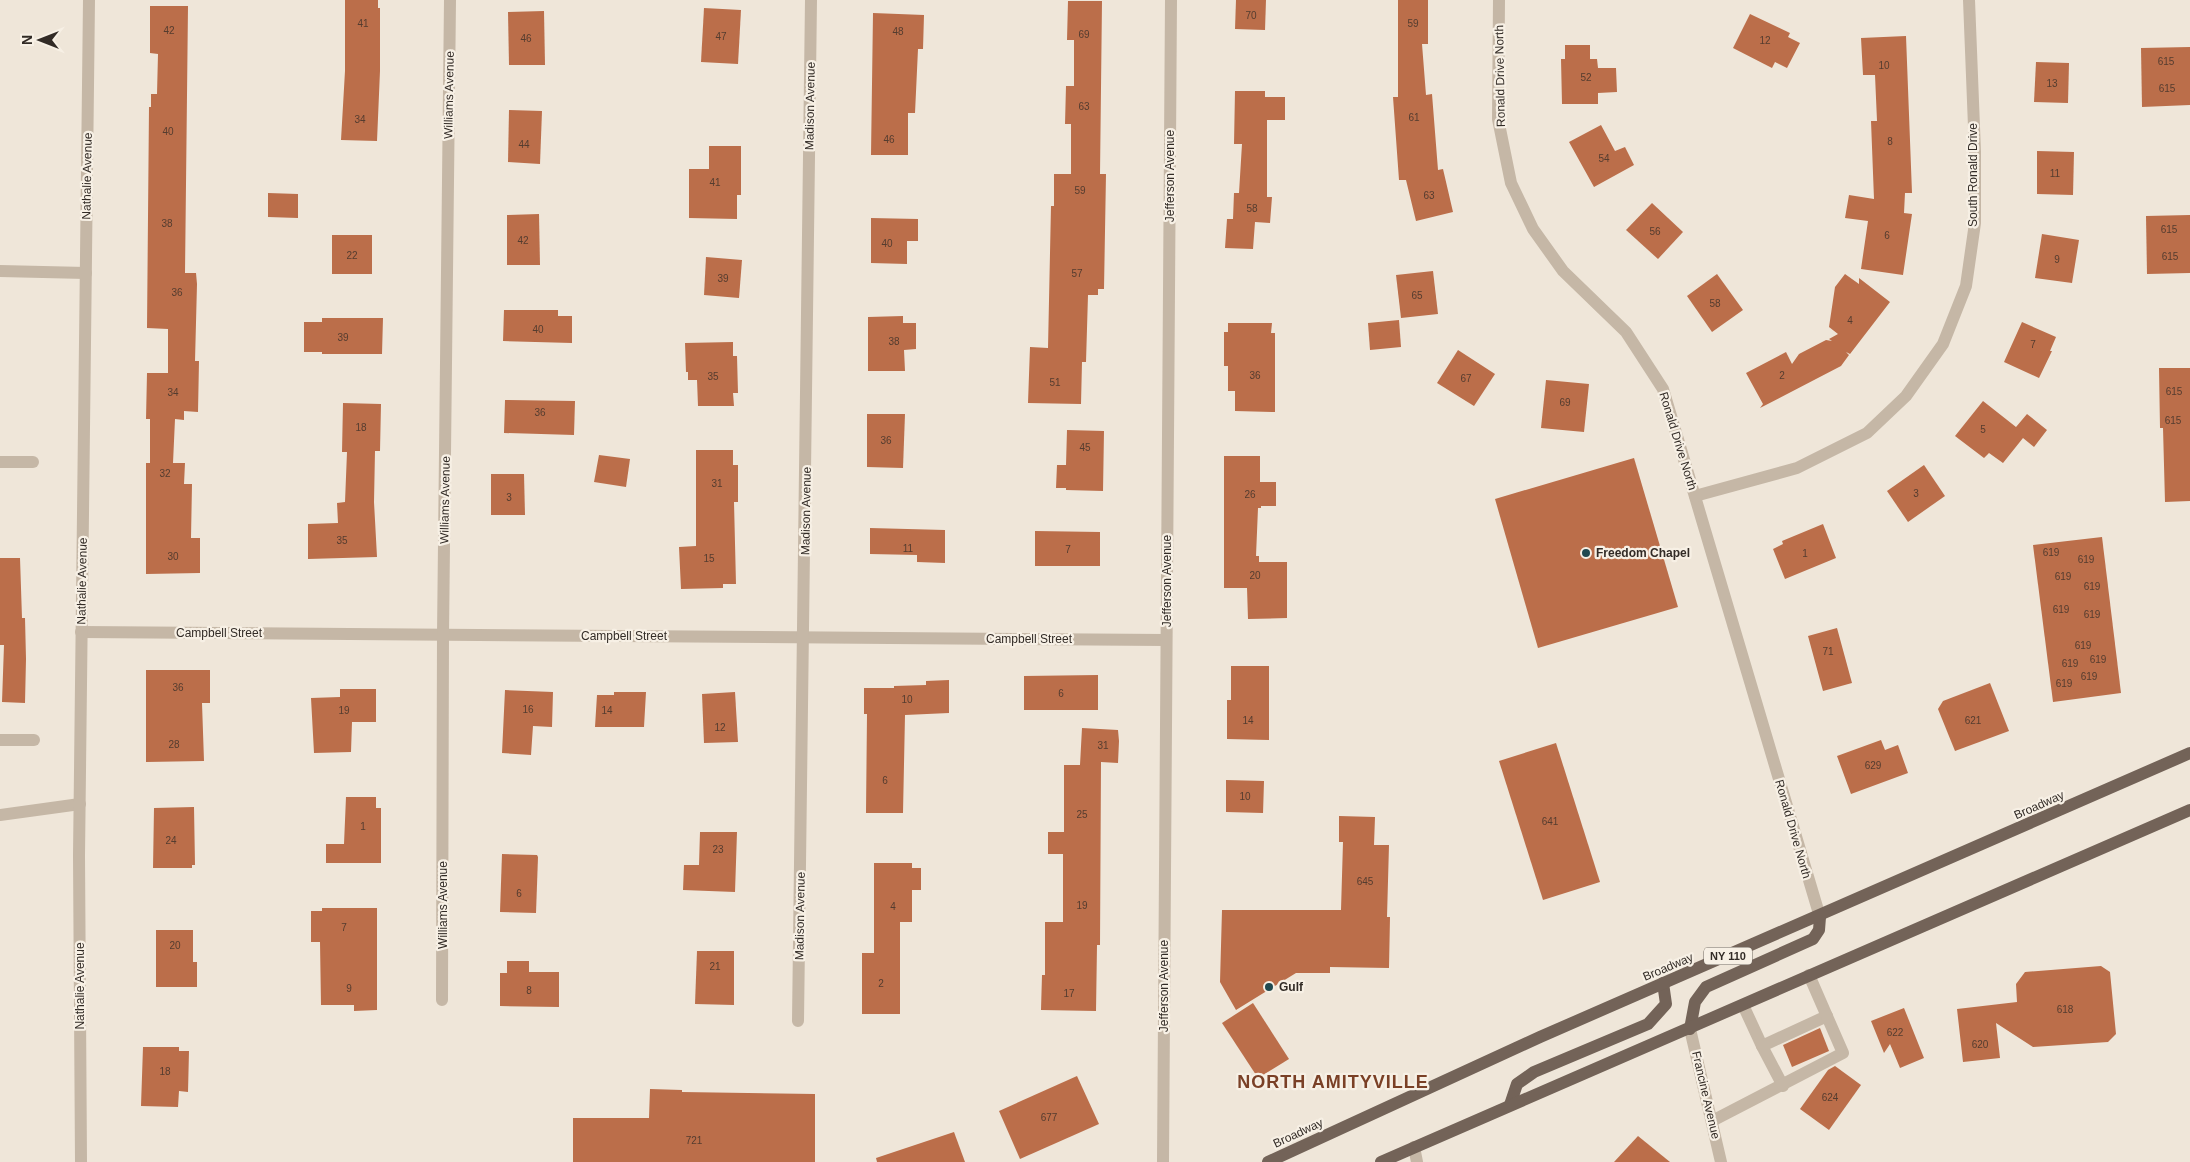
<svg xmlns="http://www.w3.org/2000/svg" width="2190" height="1162" font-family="Arial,sans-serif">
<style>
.building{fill:#bb6e4a}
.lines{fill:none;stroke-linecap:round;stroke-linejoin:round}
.service{stroke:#c5b7a6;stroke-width:12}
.minor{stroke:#c5b7a6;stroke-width:12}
.primary{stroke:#736358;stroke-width:12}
.poi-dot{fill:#204950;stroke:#f7f0e5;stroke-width:2}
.labels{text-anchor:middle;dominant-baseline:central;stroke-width:4.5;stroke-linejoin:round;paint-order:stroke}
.number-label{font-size:10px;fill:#543c2f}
.shield{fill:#f7f0e5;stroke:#6d665f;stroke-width:1}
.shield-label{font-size:11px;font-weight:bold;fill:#322b26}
.street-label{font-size:12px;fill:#322b26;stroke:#f7f0e5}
.poi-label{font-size:12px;font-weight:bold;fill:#322b26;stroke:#f7f0e5;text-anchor:start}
.district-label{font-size:18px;font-weight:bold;letter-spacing:1px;fill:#7a4026;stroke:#f7f0e5}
</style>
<rect width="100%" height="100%" fill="#efe6d9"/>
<g class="building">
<polygon points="345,0 378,0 378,8 380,8 380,71 377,141 341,140 345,71"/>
<polygon points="1236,0 1266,0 1265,30 1235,29"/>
<polygon points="1398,0 1428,0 1428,44 1422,44 1426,95 1432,94 1438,170 1443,169 1453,212 1416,221 1406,180 1399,180 1393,97 1398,97"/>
<polygon points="1068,1 1102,1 1100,174 1106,174 1104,289 1098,289 1098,295 1088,295 1086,362 1082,362 1081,404 1028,403 1030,347 1048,348 1051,206 1054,206 1054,174 1071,174 1071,124 1065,124 1066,86 1074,86 1074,40 1067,40"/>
<polygon points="150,6 188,6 185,273 196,273 197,284 195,361 199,361 198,412 184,411 184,420 175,419 173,463 185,463 184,484 192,484 191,538 200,538 200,573 146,574 146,463 150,463 150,419 146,419 147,373 168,373 168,329 147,328 149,107 151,107 151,94 157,94 158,54 150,53"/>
<polygon points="704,8 741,10 738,64 701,62"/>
<polygon points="544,11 545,65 509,65 508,12"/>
<polygon points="873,13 924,15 923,49 918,49 915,113 908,113 908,155 871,155"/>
<polygon points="1750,14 1790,33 1788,37 1800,43 1787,68 1775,62 1772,68 1733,48"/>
<polygon points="1906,36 1912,193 1905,193 1904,213 1912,214 1903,275 1861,269 1868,221 1845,218 1849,195 1874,199 1871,121 1877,121 1875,75 1863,75 1861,38"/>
<polygon points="1565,45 1590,45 1590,59 1597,59 1598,68 1616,68 1617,92 1598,93 1598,104 1562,104 1561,59 1565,59"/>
<polygon points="2190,47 2190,105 2142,107 2141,48"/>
<polygon points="2036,62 2069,63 2068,103 2034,102"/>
<polygon points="1235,91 1265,91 1265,97 1285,97 1285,120 1267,120 1267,197 1272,197 1270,223 1255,222 1253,249 1225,248 1227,219 1233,219 1234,193 1239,193 1242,144 1234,144"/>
<polygon points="509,110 542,111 540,164 508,162"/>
<polygon points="1601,125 1615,151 1625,147 1634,165 1594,187 1569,142"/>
<polygon points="709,146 741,146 741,195 737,195 737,219 689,218 689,169 709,169"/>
<polygon points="2037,151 2074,152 2073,195 2037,194"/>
<polygon points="268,193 298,194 298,218 268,217"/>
<polygon points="1652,203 1683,232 1658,259 1626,230"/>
<polygon points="539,214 540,265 507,265 507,215"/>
<polygon points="2190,215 2190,273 2147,274 2146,216"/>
<polygon points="871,218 918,219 918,241 907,241 907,264 871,263"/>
<polygon points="2042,234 2079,240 2072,283 2035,278"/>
<rect x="332" y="235" width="40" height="39"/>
<polygon points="706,257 742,260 739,298 704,295"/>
<polygon points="1433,271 1438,314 1401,318 1396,275"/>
<polygon points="1717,274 1743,310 1712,332 1687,296"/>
<polygon points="1845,274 1859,284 1859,278 1890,302 1850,354 1846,352 1849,355 1841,366 1760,408 1763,404 1746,373 1786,352 1792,364 1799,354 1826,340 1832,341 1829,339 1838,334 1829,327 1835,287"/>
<polygon points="504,310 558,310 558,316 572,316 572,343 503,341"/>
<polygon points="903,316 903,323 916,323 916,349 904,350 905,371 868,371 868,317"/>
<polygon points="322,318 383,318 382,354 322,354 322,352 304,352 304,322 322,322"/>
<polygon points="1399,320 1401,347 1370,350 1368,323"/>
<polygon points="2022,322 2056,337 2050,351 2052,351 2039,378 2004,362"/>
<polygon points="1228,323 1272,323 1271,333 1275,333 1275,412 1235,411 1235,391 1228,391 1228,366 1224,366 1224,332 1228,332"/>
<polygon points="733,342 733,356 737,356 738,393 733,393 734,406 698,406 697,380 688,380 688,372 686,372 685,343"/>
<polygon points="1458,350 1495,374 1474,406 1437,383"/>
<polygon points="2159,368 2190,368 2190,501 2165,502 2163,428 2160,428"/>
<polygon points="1546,380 1589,384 1584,432 1541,428"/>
<polygon points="505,400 575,401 574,435 504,433"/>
<polygon points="1983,401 2016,427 2027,414 2047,430 2034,447 2023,438 2003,463 1989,453 1984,458 1955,436"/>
<polygon points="343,403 381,404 380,451 375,451 374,502 377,557 308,559 308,524 338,523 337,503 345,502 347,452 342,452"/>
<polygon points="867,414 905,414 903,468 867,467"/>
<polygon points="1067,430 1104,431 1103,491 1066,490 1066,488 1056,488 1057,465 1066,465"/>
<polygon points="696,450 733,450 733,465 738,465 738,502 734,502 736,584 723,584 723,588 681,589 679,547 696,546"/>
<polygon points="599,455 630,459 626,487 594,482"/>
<polygon points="1224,456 1260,456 1260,482 1276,482 1276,506 1261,506 1261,508 1258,508 1256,556 1259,556 1259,562 1287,562 1287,618 1248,619 1247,588 1224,588"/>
<polygon points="1634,458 1678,607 1538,648 1495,499"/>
<polygon points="1924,465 1945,496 1908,522 1887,491"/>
<polygon points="491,474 524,474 525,515 491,515"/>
<polygon points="1823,524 1836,558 1785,579 1773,549 1783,544 1782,541"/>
<polygon points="870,528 945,530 945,563 917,562 917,555 870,554"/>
<polygon points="1035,531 1100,532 1100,566 1035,566"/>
<polygon points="2102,537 2121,693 2053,702 2033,545"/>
<polygon points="0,558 20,558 22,618 25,618 26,659 25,703 2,702 4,645 0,645"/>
<polygon points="1837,628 1852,683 1823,691 1808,636"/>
<polygon points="1231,666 1269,666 1269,740 1227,739 1227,700 1231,700"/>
<polygon points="146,670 210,670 210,703 202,703 204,761 146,762"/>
<polygon points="1098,675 1098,710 1024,710 1024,676"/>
<polygon points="949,680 949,713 905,715 903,813 866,813 867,714 864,714 864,688 894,688 894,686 926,685 926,681"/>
<polygon points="1990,683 2009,731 1955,751 1938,709 1943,701"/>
<polygon points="340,689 376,689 376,722 352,722 351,752 314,753 311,698 340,697"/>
<polygon points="505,690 553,692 552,727 533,726 531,755 502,753"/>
<polygon points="614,692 646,692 644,727 595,727 597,695 614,695"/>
<polygon points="735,692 738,742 704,743 702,694"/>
<polygon points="1082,728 1118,730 1119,741 1118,763 1101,762 1100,945 1097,945 1096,1011 1041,1010 1042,975 1045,975 1045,922 1063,922 1063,854 1048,854 1048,832 1064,832 1064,765 1080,765"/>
<polygon points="1881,740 1885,750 1898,745 1908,773 1851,794 1837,756"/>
<polygon points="1556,743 1600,882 1543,900 1499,761"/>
<polygon points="1226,780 1264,781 1263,813 1226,812"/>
<polygon points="346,797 376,797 376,808 381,808 381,863 326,863 326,844 344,844"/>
<polygon points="194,807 195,865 192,865 192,868 153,868 154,808"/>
<polygon points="1339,816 1375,817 1374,845 1389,845 1387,917 1390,917 1389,968 1330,967 1330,973 1296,973 1236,1010 1220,982 1222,910 1341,910 1343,842 1339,842"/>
<polygon points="700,832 737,832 735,892 683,890 684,865 699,865"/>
<polygon points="502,854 537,855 538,857 536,913 500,912"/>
<polygon points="874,863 912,863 912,868 921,868 921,890 912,890 912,922 900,922 900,1014 862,1014 862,953 874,953"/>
<polygon points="322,908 377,908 377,1010 354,1011 354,1005 321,1005 320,942 311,942 311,911 322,911"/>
<polygon points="156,930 193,930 193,962 197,962 197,987 156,987"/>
<polygon points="697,951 734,951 734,1005 695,1004"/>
<polygon points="507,961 529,961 529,972 559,972 559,1007 500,1006 500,973 507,973"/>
<polygon points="2101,966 2110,972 2116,1034 2108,1042 2033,1047 1996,1023 2000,1058 1963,1062 1957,1009 2017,1002 2016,984 2025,972"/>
<polygon points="1253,1003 1289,1059 1258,1078 1222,1023"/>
<polygon points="1904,1008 1924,1058 1900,1068 1890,1044 1884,1053 1871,1021"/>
<polygon points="1820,1028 1829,1051 1792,1067 1783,1045"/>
<polygon points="143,1047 179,1047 179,1051 189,1051 188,1092 179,1091 178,1107 141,1106"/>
<polygon points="1835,1066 1861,1085 1829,1130 1800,1109 1828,1070"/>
<polygon points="1077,1076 1099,1124 1020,1159 999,1111"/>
<polygon points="650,1089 682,1090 682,1092 815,1094 815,1162 573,1162 573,1118 649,1118"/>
<polygon points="954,1132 965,1162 877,1162 876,1158"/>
<polygon points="1638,1136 1670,1162 1614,1162"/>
</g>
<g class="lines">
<g class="service">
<polyline points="0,462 33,462"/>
<polyline points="0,740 34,740"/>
<polyline points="0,815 80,804"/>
<polyline points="1743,1005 1762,1046"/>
<polyline points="1783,1086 1762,1046 1827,1016"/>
<polyline points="1712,1121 1843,1053 1809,975"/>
</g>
<g class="minor">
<polyline points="1499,0 1498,119 1511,183 1533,229 1563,271 1626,332 1663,389 1820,917"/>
<polyline points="0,271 86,273"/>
<polyline points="1695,496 1797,468 1867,433 1906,396 1943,344 1966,286 1975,223 1975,152 1969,0"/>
<polyline points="81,632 1166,640"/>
<polyline points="442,1000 443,635 450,0"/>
<polyline points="798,1021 811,0"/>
<polyline points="1690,1029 1721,1162"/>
<polyline points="1414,1147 1417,1162"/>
<polyline points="81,1162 79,856 89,0"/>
<polyline points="1163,1162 1171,0"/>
</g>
<g class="primary">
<polyline points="1690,1029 1695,1002 1706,987 1813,939 1819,930 1820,917"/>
<polyline points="1510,1105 1517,1084 1534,1072 1648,1024 1666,1004 1663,983"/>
<polyline points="1268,1162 1540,1037 2190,753"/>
<polyline points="1381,1162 2190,810"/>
</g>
</g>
<g class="poi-dot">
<circle cx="1586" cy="553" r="5"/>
<circle cx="1269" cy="987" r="5"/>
</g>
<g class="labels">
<g class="number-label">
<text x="1251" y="15">70</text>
<text x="363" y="23">41</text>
<text x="1413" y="23">59</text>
<text x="169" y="30">42</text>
<text x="898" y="31">48</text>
<text x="1084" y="34">69</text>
<text x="721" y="36">47</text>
<text x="526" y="38">46</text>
<text x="1765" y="40">12</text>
<text x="2166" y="61">615</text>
<text x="1884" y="65">10</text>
<text x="1586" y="77">52</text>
<text x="2052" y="83">13</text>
<text x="2167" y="88">615</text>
<text x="1084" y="106">63</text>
<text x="1414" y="117">61</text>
<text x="360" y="119">34</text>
<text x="168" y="131">40</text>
<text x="889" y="139">46</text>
<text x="1890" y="141">8</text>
<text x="524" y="144">44</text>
<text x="1604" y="158">54</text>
<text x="2055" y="173">11</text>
<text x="715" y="182">41</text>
<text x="1080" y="190">59</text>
<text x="1429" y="195">63</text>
<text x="1252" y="208">58</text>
<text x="167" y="223">38</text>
<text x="2169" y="229">615</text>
<text x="1655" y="231">56</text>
<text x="1887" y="235">6</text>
<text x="523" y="240">42</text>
<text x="887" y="243">40</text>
<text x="352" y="255">22</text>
<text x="2170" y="256">615</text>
<text x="2057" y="259">9</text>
<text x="1077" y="273">57</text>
<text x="723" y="278">39</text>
<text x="177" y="292">36</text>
<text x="1417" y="295">65</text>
<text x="1715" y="303">58</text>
<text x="1850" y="320">4</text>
<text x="538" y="329">40</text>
<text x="343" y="337">39</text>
<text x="894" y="341">38</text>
<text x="2033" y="344">7</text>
<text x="1255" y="375">36</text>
<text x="1782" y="375">2</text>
<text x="713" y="376">35</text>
<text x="1466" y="378">67</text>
<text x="1055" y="382">51</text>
<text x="2174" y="391">615</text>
<text x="173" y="392">34</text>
<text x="1565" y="402">69</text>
<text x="540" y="412">36</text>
<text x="2173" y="420">615</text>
<text x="361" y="427">18</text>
<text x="1983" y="429">5</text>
<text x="886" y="440">36</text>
<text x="1085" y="447">45</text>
<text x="165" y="473">32</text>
<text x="717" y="483">31</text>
<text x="1916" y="493">3</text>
<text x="1250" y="494">26</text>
<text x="509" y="497">3</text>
<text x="342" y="540">35</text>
<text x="908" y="548">11</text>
<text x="1068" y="549">7</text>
<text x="2051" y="552">619</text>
<text x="1805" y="553">1</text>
<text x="173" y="556">30</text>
<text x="709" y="558">15</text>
<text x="2086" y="559">619</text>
<text x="1255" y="575">20</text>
<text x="2063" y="576">619</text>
<text x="2092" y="586">619</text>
<text x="2061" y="609">619</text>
<text x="2092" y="614">619</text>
<text x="2083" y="645">619</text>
<text x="1828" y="651">71</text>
<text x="2098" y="659">619</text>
<text x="2070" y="663">619</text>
<text x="2089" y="676">619</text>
<text x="2064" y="683">619</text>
<text x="178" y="687">36</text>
<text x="1061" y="693">6</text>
<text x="907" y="699">10</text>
<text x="528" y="709">16</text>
<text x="344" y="710">19</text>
<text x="607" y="710">14</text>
<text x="1248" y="720">14</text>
<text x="1973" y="720">621</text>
<text x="720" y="727">12</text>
<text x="174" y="744">28</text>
<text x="1103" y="745">31</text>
<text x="1873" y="765">629</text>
<text x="885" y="780">6</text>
<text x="1245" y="796">10</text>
<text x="1082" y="814">25</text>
<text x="1550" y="821">641</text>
<text x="363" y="826">1</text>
<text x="171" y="840">24</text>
<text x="718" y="849">23</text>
<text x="1365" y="881">645</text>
<text x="519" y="893">6</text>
<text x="1082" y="905">19</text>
<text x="893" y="906">4</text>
<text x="344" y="927">7</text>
<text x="175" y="945">20</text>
<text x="715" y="966">21</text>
<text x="881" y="983">2</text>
<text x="349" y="988">9</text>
<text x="529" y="990">8</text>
<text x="1069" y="993">17</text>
<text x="2065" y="1009">618</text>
<text x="1895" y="1032">622</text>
<text x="1980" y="1044">620</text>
<text x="165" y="1071">18</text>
<text x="1830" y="1097">624</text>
<text x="1049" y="1117">677</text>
<text x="694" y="1140">721</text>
</g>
<rect class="shield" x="1704" y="947.5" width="48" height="17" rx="4"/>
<g class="shield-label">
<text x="1728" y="956">NY 110</text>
</g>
<g class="street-label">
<text transform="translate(1500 76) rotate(-91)">Ronald Drive North</text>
<text transform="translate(449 95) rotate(-89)">Williams Avenue</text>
<text transform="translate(810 106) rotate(-89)">Madison Avenue</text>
<text transform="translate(1973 175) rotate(-90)">South Ronald Drive</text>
<text transform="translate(87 176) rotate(-89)">Nathalie Avenue</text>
<text transform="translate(1170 176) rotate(-90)">Jefferson Avenue</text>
<text transform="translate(1678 441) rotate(73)">Ronald Drive North</text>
<text transform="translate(445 500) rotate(-89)">Williams Avenue</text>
<text transform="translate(806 511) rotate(-89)">Madison Avenue</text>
<text transform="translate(82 581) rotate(-89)">Nathalie Avenue</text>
<text transform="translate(1167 581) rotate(-90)">Jefferson Avenue</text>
<text x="219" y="633">Campbell Street</text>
<text x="624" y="636">Campbell Street</text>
<text x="1029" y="639">Campbell Street</text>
<text transform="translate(2039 805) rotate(-24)">Broadway</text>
<text transform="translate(1793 829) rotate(74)">Ronald Drive North</text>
<text transform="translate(443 905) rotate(-90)">Williams Avenue</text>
<text transform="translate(800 916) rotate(-89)">Madison Avenue</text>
<text transform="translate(1668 967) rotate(-23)">Broadway</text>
<text transform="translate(80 986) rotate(-90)">Nathalie Avenue</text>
<text transform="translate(1164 986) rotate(-90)">Jefferson Avenue</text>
<text transform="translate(1706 1095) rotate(77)">Francine Avenue</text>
<text transform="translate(1298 1133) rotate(-25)">Broadway</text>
</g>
<g class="poi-label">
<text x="1596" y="553">Freedom Chapel</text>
<text x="1279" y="987">Gulf</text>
</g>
<g class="district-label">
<text x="1333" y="1082">NORTH AMITYVILLE</text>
</g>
</g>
<g transform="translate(40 40) rotate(270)" stroke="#f7f0e5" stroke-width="4" paint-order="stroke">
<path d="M0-4L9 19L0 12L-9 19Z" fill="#322b26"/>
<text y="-8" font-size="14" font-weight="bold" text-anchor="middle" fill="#322b26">N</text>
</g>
</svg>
